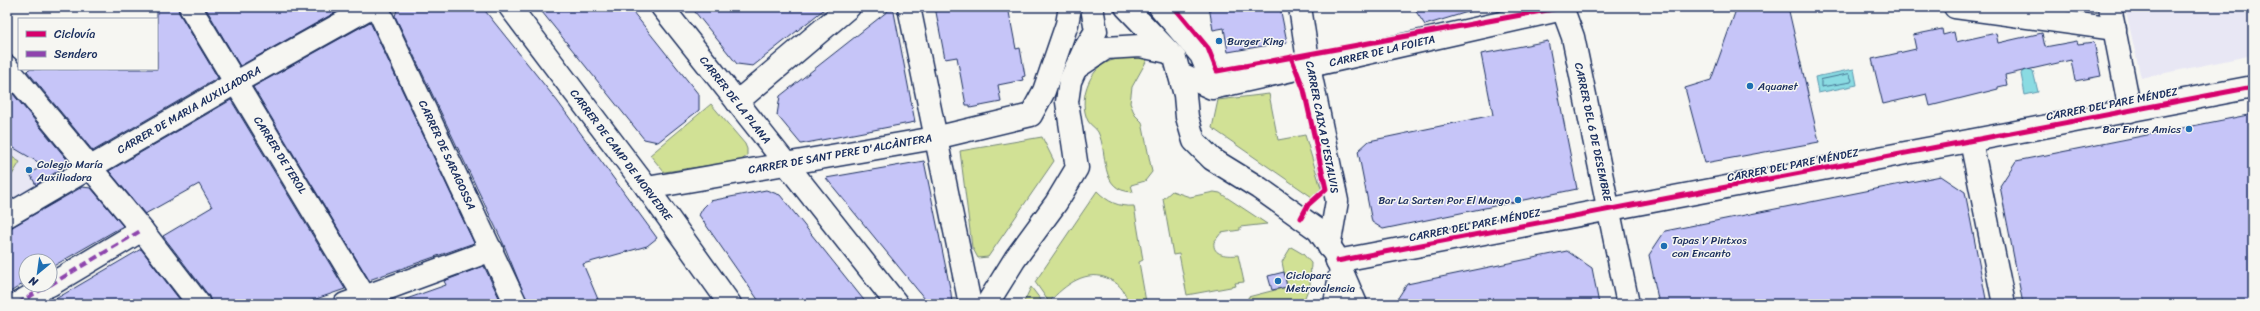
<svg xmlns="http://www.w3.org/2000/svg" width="2260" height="311" font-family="Sriracha,sans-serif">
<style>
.built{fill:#e8e7f4}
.green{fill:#d1e195;stroke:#76887a}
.water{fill:#8adbe2;stroke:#5e96ad}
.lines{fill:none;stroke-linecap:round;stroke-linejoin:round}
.shore{stroke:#477493;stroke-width:1}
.building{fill:#c6c5f8;stroke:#1b2f5e}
.minor-casing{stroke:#1b2f5e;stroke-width:25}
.minor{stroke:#f6f6f2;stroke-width:22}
.quiet{stroke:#8e44ad;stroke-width:4;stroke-dasharray:8 4;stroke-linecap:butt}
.cycleway-casing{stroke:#f6f6f2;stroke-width:8}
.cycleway{stroke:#d6006c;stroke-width:5}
.poi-dot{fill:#1f6fb2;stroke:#f6f6f2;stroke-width:1.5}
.labels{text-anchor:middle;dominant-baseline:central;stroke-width:3;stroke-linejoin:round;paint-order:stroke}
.poi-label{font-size:11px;fill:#1b2f5e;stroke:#f6f6f2;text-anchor:start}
.street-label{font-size:11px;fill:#1b2f5e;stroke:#f6f6f2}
</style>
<rect width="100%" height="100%" fill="#f6f6f2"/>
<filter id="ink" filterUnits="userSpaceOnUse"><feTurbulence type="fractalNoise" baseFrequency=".025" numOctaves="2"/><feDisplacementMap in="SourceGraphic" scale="8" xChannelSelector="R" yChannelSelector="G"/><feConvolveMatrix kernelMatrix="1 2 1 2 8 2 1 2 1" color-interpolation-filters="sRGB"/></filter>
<g filter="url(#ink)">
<g class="built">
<polygon points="2125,7 2253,7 2253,55 2141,78"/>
<polygon points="7,144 57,174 7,203"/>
</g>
<g class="green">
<path d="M1146,56l1,4 -15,27 -2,16 5,12 7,7 10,50 -7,9 -14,4 2,7c-35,-1 -24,-38 -35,-60 -2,-4 -8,-7 -10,-11 -10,-20 0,-52 22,-60 12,-4 24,-4 36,-5z"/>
<polygon points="1269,94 1278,140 1305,135 1321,188 1312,197 1212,128 1218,100"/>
<polygon points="711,104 745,144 747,149 747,156 740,161 664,172 650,155"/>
<polygon points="1042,137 1054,161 988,257 978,258 972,247 960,151"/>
<polygon points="7,154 20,162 7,183"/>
<path d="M1097,191c11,11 21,16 37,15l9,54 -4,2 7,40 -18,2c-2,-11 -7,-19 -17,-24 -24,-13 -46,5 -62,22l-14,-20z"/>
<path d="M1172,191l18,6 24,-5 6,1 47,31 -27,3v3l-19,3 -7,9c-2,14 14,14 24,13l6,27 -9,1 1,3 -49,9 -8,-41 -6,1 -10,-56z"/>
<polygon points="1291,247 1303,254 1311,263 1310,285 1303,302 1301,304 1249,304 1248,297 1287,287 1282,262"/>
<polygon points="1031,287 1044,304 1023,304"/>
</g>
<g class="water">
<polygon points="1854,69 1857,85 1818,93 1815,77"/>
<polygon points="2029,69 2033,71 2038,92 2025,95 2021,74 2023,70"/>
</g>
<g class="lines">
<polygon class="shore" points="1849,74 1852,80 1851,82 1821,87 1821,80"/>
</g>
<g class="building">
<polygon points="157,7 178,7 179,13 218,78 93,151 27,71 29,69 157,69"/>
<polygon points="205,7 345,7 240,66"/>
<polygon points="398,7 482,7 558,102 657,238 647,246 583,264 600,304 528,304 504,245 395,16"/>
<polygon points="538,7 629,7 699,95 699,110 658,142 644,139"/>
<polygon points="691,7 827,7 753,66 737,64"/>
<polygon points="893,7 915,122 801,144 777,115 780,96"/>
<polygon points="935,7 1008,7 1016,49 1020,48 1025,76 1022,77 1023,80 998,85 1001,102 970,108 970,105 966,105 957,57 945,59"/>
<polygon points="1209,7 1280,7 1287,42 1228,52 1224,28 1213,30"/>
<polygon points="1413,7 1470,7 1471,11 1425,25"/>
<polygon points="1737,7 1788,7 1819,142 1705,163 1685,88 1711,80"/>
<polygon points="370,22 474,243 369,280 253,87"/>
<polygon points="1942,29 1943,35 1954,32 1956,42 1996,33 1998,43 2042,33 2045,47 2077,41 2078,44 2094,42 2101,76 2075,81 2071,60 2005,75 2007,85 1998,87 1998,89 1930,106 1927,94 1883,104 1872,59 1916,49 1913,35"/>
<polygon points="1548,41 1577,189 1383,229 1372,222 1358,151 1369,141 1493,115 1481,54"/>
<polygon points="8,88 70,163 36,185 30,174 43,165 7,144"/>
<polygon points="231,100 345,289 302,304 211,304 209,296 163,236 212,207 199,184 145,214 109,171"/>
<polygon points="2253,114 2253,304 2023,304 2000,186 2016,161"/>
<polygon points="924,161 951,293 952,304 929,304 826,178"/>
<polygon points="1941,176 1965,192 1987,304 1659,304 1649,255 1665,231"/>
<polygon points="82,187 91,188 123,226 50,268 50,261 26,261 26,282 7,294 7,230"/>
<polygon points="766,190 780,195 867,304 761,304 699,215 703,208 710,201"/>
<polygon points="141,249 183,304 47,304 71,290"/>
<polygon points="1567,251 1592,268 1599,304 1394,304 1407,284"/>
<polygon points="484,266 502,304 399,304 398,302 446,285 444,281"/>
<polygon points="1284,272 1287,287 1272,290 1268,276"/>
</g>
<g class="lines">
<g class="minor-casing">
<g id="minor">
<polyline points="190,7 369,304"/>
<polyline points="377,7 516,304"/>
<polyline points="510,7 647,188 730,304"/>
<polyline points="662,7 897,304"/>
<polyline points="909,7 970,304"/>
<polyline points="1126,7 1175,58 1185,95 1187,117 1194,141 1212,159 1259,188 1318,230 1334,253 1356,304"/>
<polyline points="1160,7 1201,55 1209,74 1226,85"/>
<polyline points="1300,7 1309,67 1337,201 1329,247"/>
<polyline points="1562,7 1573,37 1628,304"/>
<polyline points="1955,7 2115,29"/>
<polyline points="2110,7 2130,111"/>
<polyline points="7,67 142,230 199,304"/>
<polyline points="1076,68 1106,48 1140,46 1168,52"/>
<polyline points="1179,73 1212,88 1563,9"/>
<polyline points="737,102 849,7"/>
<polyline points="1971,141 2004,304"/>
<polyline points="647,188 935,138 1031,115 1044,91 1067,24 1070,7"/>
<polyline points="7,216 235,83 371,7"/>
<polyline points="1337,261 2253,87"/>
<polyline points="50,285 142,230"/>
<polyline points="17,304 49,285"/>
<polyline points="345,304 492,250"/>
<polyline points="987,304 1015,259 1056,203 1077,168 1067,102 1070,81 1084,50 1096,31 1092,7"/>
<polyline points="1335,304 1341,269"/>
</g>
</g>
<use href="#minor" class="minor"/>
<g class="quiet">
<polyline points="50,285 142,230"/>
<polyline points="17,304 49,285"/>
</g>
<g class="cycleway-casing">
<g id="cycleway">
<polyline points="1174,7 1208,48 1217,71 1564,7"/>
<polyline points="1291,57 1304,90 1326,189 1308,205 1301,218"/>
<polyline points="1337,261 2253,87"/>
</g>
</g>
<use href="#cycleway" class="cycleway"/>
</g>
</g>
<g class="poi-dot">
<circle cx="1219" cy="41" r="4"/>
<circle cx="1750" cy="86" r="4"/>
<circle cx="2189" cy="129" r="4"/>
<circle cx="29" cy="170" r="4"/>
<circle cx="1518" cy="200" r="4"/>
<circle cx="1664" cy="246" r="4"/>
<circle cx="1278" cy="281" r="4"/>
</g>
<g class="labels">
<g class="poi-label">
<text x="1227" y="41">Burger King</text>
<text x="1758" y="86">Aquanet</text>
<text x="2181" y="129" text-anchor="end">Bar Entre Amics</text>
<text x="37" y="164">Colegio María<tspan x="37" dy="13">Auxiliadora</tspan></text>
<text x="1510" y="200" text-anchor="end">Bar La Sarten Por El Mango</text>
<text x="1672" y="240">Tapas Y Pintxos<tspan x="1672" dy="13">con Encanto</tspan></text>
<text x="1286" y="275">Cicloparc<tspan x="1286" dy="13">Metrovalencia</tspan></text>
</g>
<g class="street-label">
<text transform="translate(1382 51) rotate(-13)">CARRER DE LA FOIETA</text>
<text transform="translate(735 100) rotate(52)">CARRER DE LA PLANA</text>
<text transform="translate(2112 104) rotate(-11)">CARRER DEL PARE MÉNDEZ</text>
<text transform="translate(189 110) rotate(-30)">CARRER DE MARIA AUXILIADORA</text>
<text transform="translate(1322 127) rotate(79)">CARRER CAIXA D'ESTALVIS</text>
<text transform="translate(1593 132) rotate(78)">CARRER DEL 6 DE DESEMBRE</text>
<text transform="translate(840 154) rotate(-10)">CARRER DE SANT PERE D'ALCÀNTERA</text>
<text transform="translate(280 155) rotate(58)">CARRER DE TEROL</text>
<text transform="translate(447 155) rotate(65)">CARRER DE SARAGOSSA</text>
<text transform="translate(621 155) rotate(53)">CARRER DE CAMP DE MORVEDRE</text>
<text transform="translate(1793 165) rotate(-11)">CARRER DEL PARE MÉNDEZ</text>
<text transform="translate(1475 225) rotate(-11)">CARRER DEL PARE MÉNDEZ</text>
</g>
</g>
<rect width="2260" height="311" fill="none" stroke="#f6f6f2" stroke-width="24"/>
<rect x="12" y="12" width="2236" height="287" fill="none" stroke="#1b2f5e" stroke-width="1.5" filter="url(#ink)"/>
<rect x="18" y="18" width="140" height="52" fill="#f6f6f2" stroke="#9ea6b7"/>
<rect x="26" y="31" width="20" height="6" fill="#d6006c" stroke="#9ea6b7"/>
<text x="54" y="38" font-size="12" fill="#1b2f5e">Ciclovía</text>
<rect x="26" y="51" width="20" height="6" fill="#8e44ad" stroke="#9ea6b7"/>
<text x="54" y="58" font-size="12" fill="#1b2f5e">Sendero</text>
<g transform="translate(38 273) rotate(209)"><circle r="19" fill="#f6f6f2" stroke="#9ea6b7"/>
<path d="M0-3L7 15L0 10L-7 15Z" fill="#1f6fb2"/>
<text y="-6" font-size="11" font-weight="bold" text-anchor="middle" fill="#1b2f5e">N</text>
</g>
</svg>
